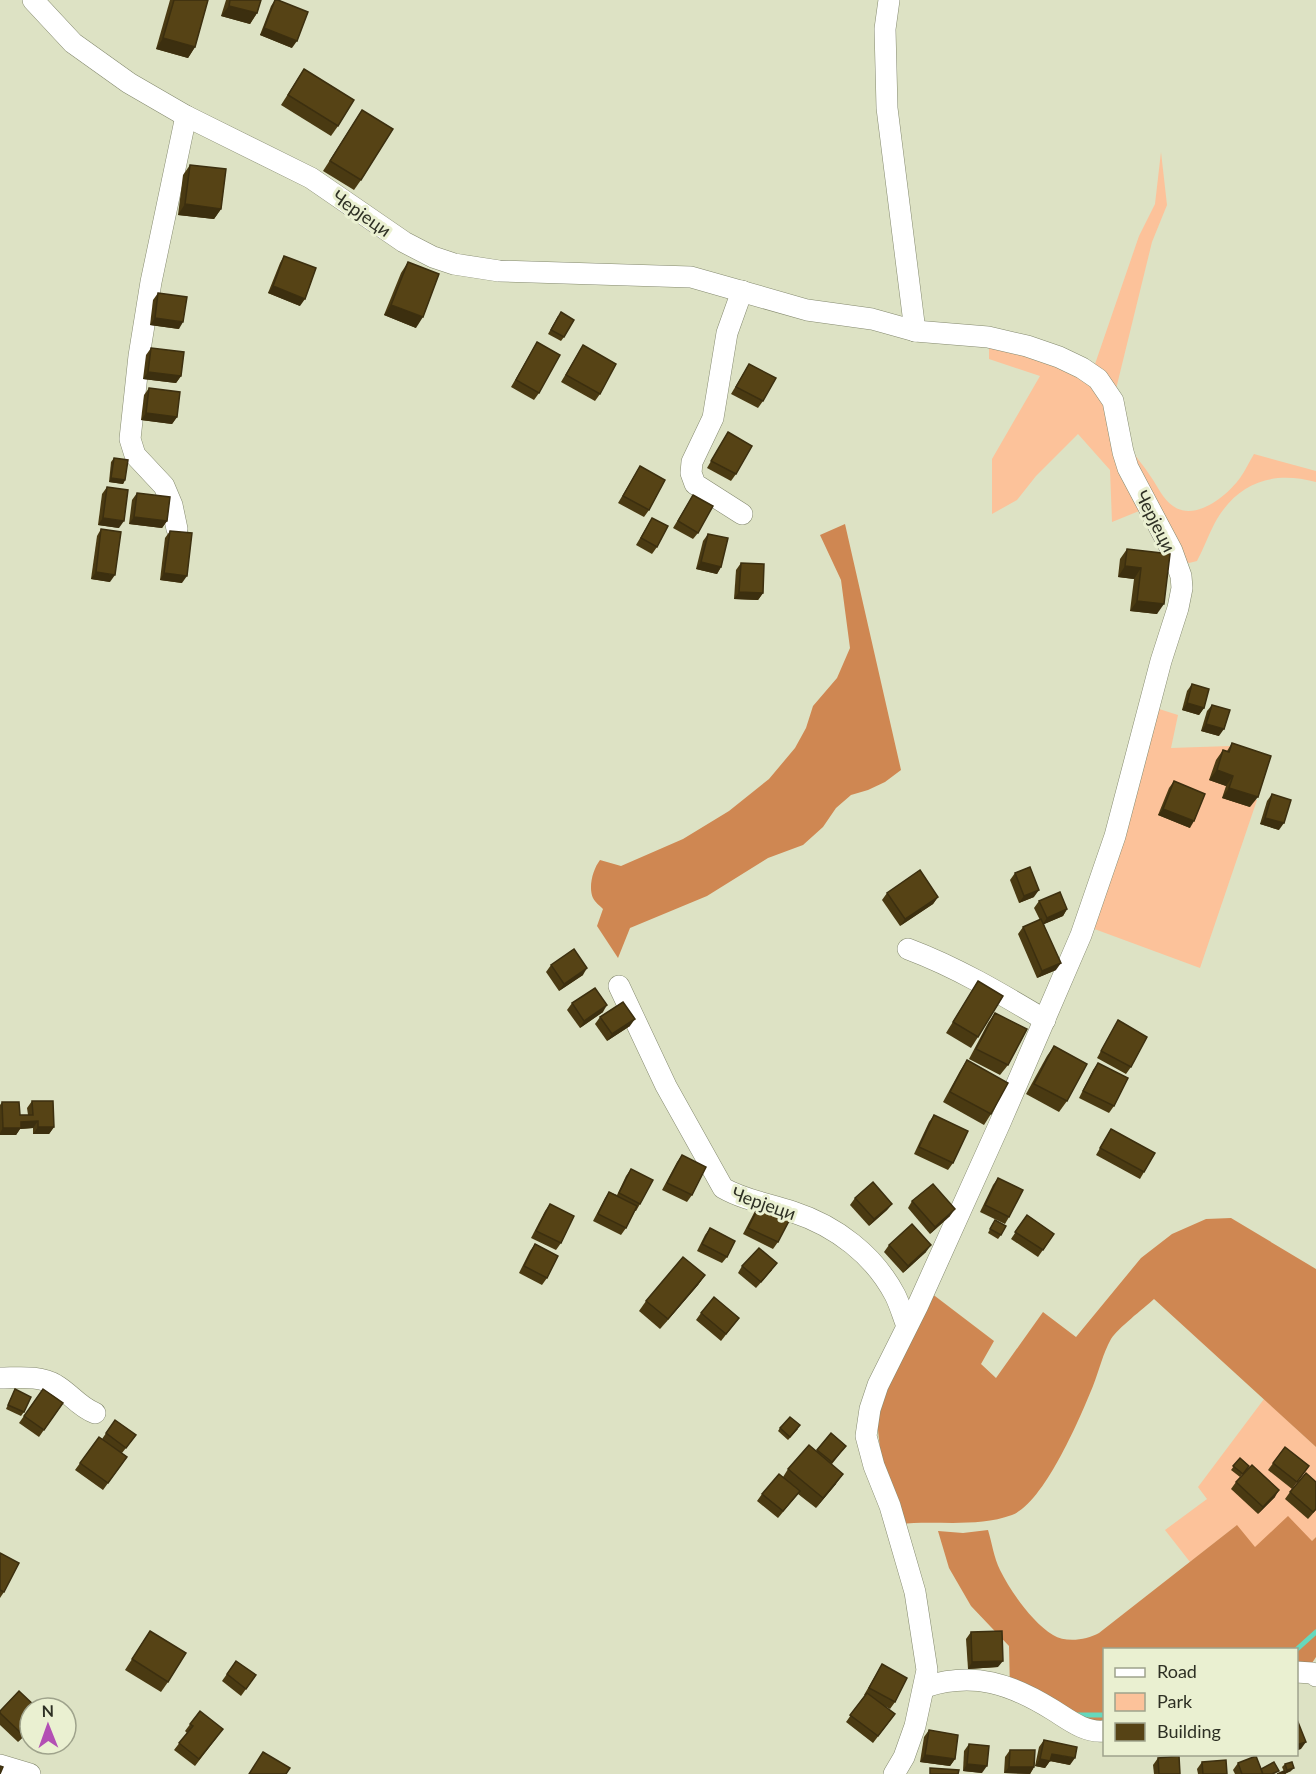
<svg xmlns="http://www.w3.org/2000/svg" width="1316" height="1774" font-family="Lato,sans-serif">
<style>
.green{fill:#fcc29a}
.forest{fill:#cf8752}
.lines{fill:none;stroke-linecap:round;stroke-linejoin:round}
.stream{stroke:#66d8bc;stroke-width:5}
.minor-casing{stroke:#84896e;stroke-width:22}
.minor{stroke:#fff;stroke-width:21}
.wall{fill:#4a3a12}
.shaded-wall{fill:#3c2f0f}
.building{fill:#564315;stroke:#3c2f0f;stroke-width:1.5}
.labels{text-anchor:middle;dominant-baseline:central;stroke-width:6;stroke-linejoin:round;paint-order:stroke}
.street-label{font-size:18px;fill:#2e3024;stroke:#eaf0d1}
</style>
<rect width="100%" height="100%" fill="#dde2c4"/>
<g class="green">
<polygon points="1161,152 1167,205 1152,242 1116,389 1094,367 1139,236 1155,204"/>
<polygon points="989,346 1021,353 1061,367 1086,380 1101,396 1144,509 1112,522 1110,470 1078,434 1036,476 1017,500 992,514 992,459 1040,376 989,359"/>
<path d="M1129,447c7,10 15,19 22,30 7,10 12,22 22,29 22,16 54,-10 67,-28 5,-7 9,-16 14,-24l62,17v11c-42,-11 -76,-1 -99,37 -8,14 -13,29 -20,42l-8,2 -4,-2z"/>
<polygon points="1156,708 1178,715 1171,748 1230,746 1232,797 1257,800 1200,968 1089,927"/>
<polygon points="1264,1399 1316,1447 1316,1537 1312,1541 1255,1548 1236,1526 1190,1562 1165,1530 1207,1499 1198,1487"/>
</g>
<g class="forest">
<path d="M845,524l56,246 -16,12 -17,8 -17,5 -15,13 -13,19 -20,18 -35,13 -61,38 -77,32 -12,30 -21,-32 6,-17c-3,-3 -8,-7 -10,-11 -5,-11 0,-29 7,-38l21,6 62,-27 46,-28 40,-32 26,-31 11,-20 7,-22 24,-28 13,-30 -9,-68 -21,-45z"/>
<path d="M1231,1218l85,51v178l-162,-148c-11,10 -36,29 -43,40 -8,14 -12,32 -18,47 -13,32 -49,117 -81,129 -36,13 -75,5 -113,9l-18,-65 -4,-39 3,-20 51,-107 63,48 -13,23 15,14 47,-66 33,25 65,-79 31,-24 34,-15z"/>
<path d="M1288,1516l24,25 4,-4v120l-12,18 -7,2 -1,-27h-192v86l-94,-46 -1,-44 -38,-40 -22,-38 -11,-37 25,2 25,-3c4,13 6,28 12,40 11,22 32,52 53,65 13,8 33,5 46,-2l138,-108 18,22z"/>
</g>
<g class="lines">
<g class="stream">
<polyline points="1296,1650 1316,1632"/>
<polyline points="1076,1715 1104,1715"/>
</g>
<g class="minor-casing">
<g id="minor">
<polyline points="33,0 73,43 129,83 186,116 311,178 404,242 433,257 454,264 499,271 691,277 807,310 872,319 915,331 988,337 1027,346 1059,357 1082,368 1098,379 1113,401 1123,452 1128,468 1172,551 1181,576 1182,588 1178,608 1161,661 1115,836 1081,935 1000,1123 918,1305 878,1385 870,1409 866,1436 874,1466 890,1506 915,1592 927,1670 915,1726 904,1757 894,1774"/>
<polyline points="889,0 885,29 887,108 915,331"/>
<polyline points="742,514 695,484 691,473 692,462 713,418 727,333 742,291"/>
<polyline points="177,529 172,505 164,486 135,455 130,439 139,356 151,282 186,116"/>
<path d="M908,949c48,18 92,44 137,71"/>
<path d="M619,986l47,100 57,102c21,12 46,16 70,24 43,14 81,43 102,83 5,10 8,21 12,31"/>
<path d="M0,1378c18,0 40,-3 56,7 14,8 23,22 39,28"/>
<polyline points="1296,1672 1312,1673 1316,1676"/>
<path d="M925,1687c49,-16 86,-3 128,23 16,10 32,23 51,21"/>
<polyline points="0,1765 30,1774"/>
</g>
</g>
<use href="#minor" class="minor"/>
</g>
<g class="wall">
<polygon points="170,0 208,0 195,47 188,58 156,49"/>
<polygon points="226,0 261,0 257,13 250,24 221,16"/>
<polygon points="275,0 292,48 260,35 271,6"/>
<polygon points="304,69 338,126 331,136 281,105"/>
<polygon points="362,110 361,180 354,190 323,171"/>
<polygon points="190,165 221,209 214,219 178,215 183,175"/>
<polygon points="284,256 300,306 268,293 280,263"/>
<polygon points="408,262 416,328 384,315 401,273"/>
<polygon points="158,293 179,329 150,325 153,300"/>
<polygon points="558,316 564,337 561,341 548,334"/>
<polygon points="537,342 539,393 534,400 511,387"/>
<polygon points="583,345 600,394 595,401 561,382"/>
<polygon points="151,348 181,376 176,383 143,379 146,355"/>
<polygon points="749,364 763,401 758,408 731,394"/>
<polygon points="149,388 177,417 172,424 141,420 144,395"/>
<polygon points="728,432 736,474 731,481 707,468"/>
<polygon points="114,458 125,480 123,484 109,482 111,462"/>
<polygon points="640,466 649,510 644,517 618,503"/>
<polygon points="107,487 119,528 98,525 102,494"/>
<polygon points="137,493 167,521 162,528 129,524 132,500"/>
<polygon points="693,495 698,533 693,539 673,528"/>
<polygon points="652,518 657,547 652,554 636,545"/>
<polygon points="101,529 110,582 91,579 97,536"/>
<polygon points="170,531 182,583 160,580 165,538"/>
<polygon points="708,534 721,567 717,574 696,569 703,541"/>
<polygon points="1127,549 1170,554 1157,614 1130,611 1134,579 1118,577 1120,559"/>
<polygon points="741,563 763,593 758,600 734,599 736,570"/>
<polygon points="1192,684 1204,708 1199,715 1182,710 1187,691"/>
<polygon points="1212,705 1219,736 1201,731 1207,711"/>
<polygon points="1232,743 1250,807 1222,798 1226,786 1209,780 1216,760 1223,750 1227,751"/>
<polygon points="1174,781 1190,828 1158,815 1169,788"/>
<polygon points="1272,794 1279,830 1260,824 1267,801"/>
<polygon points="1015,873 1034,897 1019,903 1010,880"/>
<polygon points="887,893 938,897 933,904 900,926 882,900"/>
<polygon points="1039,901 1067,909 1063,916 1044,924 1056,970 1037,978 1018,934 1023,927 1040,920 1034,908"/>
<polygon points="551,965 583,975 559,991 546,972"/>
<polygon points="978,981 978,1037 971,1048 946,1033"/>
<polygon points="572,1003 603,1012 580,1028 567,1010"/>
<polygon points="995,1013 1008,1065 1000,1075 969,1059 988,1023"/>
<polygon points="600,1017 630,1026 607,1041 595,1024"/>
<polygon points="1118,1020 1131,1067 1126,1074 1097,1058"/>
<polygon points="1054,1046 1067,1101 1059,1112 1026,1094 1047,1056"/>
<polygon points="967,1060 991,1114 984,1125 943,1102 960,1071"/>
<polygon points="1098,1063 1114,1106 1109,1113 1079,1098 1093,1070"/>
<polygon points="32,1101 54,1127 49,1134 33,1134 33,1128 20,1129 16,1135 0,1135 0,1105 2,1102 20,1115 28,1115 27,1108"/>
<polygon points="934,1115 953,1163 948,1170 914,1154 929,1122"/>
<polygon points="1111,1129 1144,1172 1140,1179 1096,1155"/>
<polygon points="682,1155 692,1195 687,1202 662,1190 677,1162"/>
<polygon points="631,1169 640,1204 636,1211 635,1211 626,1228 621,1235 593,1221 605,1198 609,1192 617,1195 626,1176"/>
<polygon points="998,1178 1009,1217 1005,1224 980,1212 993,1185"/>
<polygon points="855,1198 892,1204 887,1210 869,1226 850,1205"/>
<polygon points="912,1201 950,1216 930,1234 908,1208"/>
<polygon points="550,1204 561,1243 556,1250 531,1238 545,1211"/>
<polygon points="760,1204 778,1242 773,1249 743,1234 755,1211"/>
<polygon points="1027,1215 1054,1234 1038,1257 1011,1239"/>
<polygon points="993,1223 1001,1235 998,1239 988,1233"/>
<polygon points="710,1228 727,1257 722,1263 697,1251 705,1235"/>
<polygon points="535,1244 547,1278 542,1285 519,1273 530,1251"/>
<polygon points="889,1245 926,1252 903,1273 884,1252"/>
<polygon points="742,1266 772,1270 756,1288 738,1273"/>
<polygon points="705,1275 698,1285 660,1329 639,1311 646,1301"/>
<polygon points="701,1313 739,1318 721,1341 696,1320"/>
<polygon points="15,1389 24,1412 21,1416 6,1409"/>
<polygon points="43,1389 63,1403 39,1437 19,1423"/>
<polygon points="115,1420 136,1435 122,1453 127,1457 103,1490 75,1470 99,1437 102,1439"/>
<polygon points="780,1428 798,1429 788,1440 778,1431"/>
<polygon points="831,1433 846,1446 832,1464 836,1484 816,1508 798,1494 778,1518 757,1501 762,1494 783,1477 788,1469 816,1451"/>
<polygon points="1285,1447 1309,1466 1292,1489 1268,1470"/>
<polygon points="1240,1458 1249,1466 1240,1477 1231,1470"/>
<polygon points="1236,1482 1275,1497 1258,1514 1231,1489"/>
<polygon points="1290,1492 1316,1510 1308,1519 1285,1499"/>
<polygon points="0,1553 4,1592 0,1598"/>
<polygon points="150,1631 168,1682 161,1692 125,1670"/>
<polygon points="971,1632 998,1667 968,1669 966,1639"/>
<polygon points="236,1661 256,1675 241,1696 222,1681"/>
<polygon points="882,1664 895,1702 890,1709 883,1705 895,1714 873,1743 846,1722 865,1695 864,1695"/>
<polygon points="30,1708 30,1730 18,1742 0,1725 0,1711"/>
<polygon points="200,1711 218,1736 195,1766 174,1750 187,1733 185,1731"/>
<polygon points="929,1730 955,1759 950,1766 920,1762 924,1737"/>
<polygon points="1044,1740 1070,1765 1050,1761 1045,1768 1035,1766 1039,1747"/>
<polygon points="969,1744 982,1773 963,1771 964,1751"/>
<polygon points="1010,1750 1034,1767 1030,1774 1004,1773 1005,1757"/>
<polygon points="1158,1758 1180,1774 1154,1774 1153,1765"/>
<polygon points="1202,1762 1227,1774 1198,1774 1197,1769"/>
<polygon points="1238,1763 1261,1769 1276,1774 1235,1774 1233,1770"/>
<polygon points="1285,1764 1291,1771 1285,1774 1282,1767"/>
</g>
<g class="shaded-wall">
<polygon points="229,6 257,13 250,24 221,16"/>
<polygon points="264,28 297,41 292,48 260,35"/>
<polygon points="163,38 195,47 188,58 156,49"/>
<polygon points="185,204 221,209 214,219 178,215"/>
<polygon points="273,286 305,299 300,306 268,293"/>
<polygon points="391,305 423,317 416,328 384,315"/>
<polygon points="155,318 183,322 179,329 150,325"/>
<polygon points="148,372 181,376 176,383 143,379"/>
<polygon points="146,413 177,417 172,424 141,420"/>
<polygon points="111,478 125,480 123,484 109,482"/>
<polygon points="134,517 167,521 162,528 129,524"/>
<polygon points="103,518 124,521 119,528 98,525"/>
<polygon points="701,562 721,567 717,574 696,569"/>
<polygon points="1125,566 1141,568 1134,579 1118,577"/>
<polygon points="96,572 115,575 110,582 91,579"/>
<polygon points="164,573 187,576 182,583 160,580"/>
<polygon points="739,592 763,593 758,600 734,599"/>
<polygon points="1137,601 1164,604 1157,614 1130,611"/>
<polygon points="1187,703 1204,708 1199,715 1182,710"/>
<polygon points="1206,724 1224,729 1219,736 1201,731"/>
<polygon points="1217,770 1233,776 1226,786 1209,780"/>
<polygon points="1229,788 1258,797 1250,807 1222,798"/>
<polygon points="1163,809 1194,821 1190,828 1158,815"/>
<polygon points="1265,818 1284,823 1279,830 1260,824"/>
<polygon points="1039,890 1034,897 1019,903 1024,896"/>
<polygon points="938,897 933,904 900,926 905,919"/>
<polygon points="1067,909 1063,916 1042,925 1047,918"/>
<polygon points="1061,963 1056,970 1037,978 1042,971"/>
<polygon points="587,968 583,975 559,991 564,984"/>
<polygon points="607,1005 603,1012 580,1028 584,1021"/>
<polygon points="635,1019 630,1026 607,1041 612,1034"/>
<polygon points="38,1121 33,1128 20,1129 16,1135 0,1135 0,1133 3,1128 21,1122"/>
<polygon points="38,1127 54,1127 49,1134 33,1134"/>
<polygon points="892,1204 887,1210 869,1226 874,1219"/>
<polygon points="955,1209 950,1216 930,1234 935,1227"/>
<polygon points="931,1245 926,1252 903,1273 908,1266"/>
<polygon points="705,1275 698,1285 660,1329 668,1319"/>
<polygon points="843,1474 836,1484 816,1508 823,1498"/>
<polygon points="1279,1490 1275,1497 1258,1514 1263,1507"/>
<polygon points="1003,1661 998,1667 968,1669 972,1662"/>
<polygon points="30,1728 30,1730 18,1742 23,1735"/>
<polygon points="1306,1742 1301,1749 1296,1751 1296,1745"/>
<polygon points="1052,1754 1075,1758 1070,1765 1050,1761 1045,1768 1035,1766 1040,1759"/>
<polygon points="925,1755 955,1759 950,1766 920,1762"/>
<polygon points="967,1764 987,1766 982,1773 963,1771"/>
<polygon points="1009,1767 1034,1767 1030,1774 1004,1773"/>
<polygon points="1294,1768 1291,1771 1284,1774 1287,1770"/>
</g>
<g class="building">
<polygon points="174,0 208,0 195,47 163,38"/>
<polygon points="230,0 261,0 257,13 229,6"/>
<polygon points="275,0 278,0 308,12 297,41 264,28"/>
<polygon points="304,69 354,100 338,126 288,95"/>
<polygon points="362,110 393,129 361,180 330,161"/>
<polygon points="190,165 226,169 221,209 185,204"/>
<polygon points="284,256 316,268 305,299 273,286"/>
<polygon points="408,262 439,274 423,317 391,305"/>
<polygon points="158,293 187,297 183,322 155,318"/>
<polygon points="561,312 574,320 564,337 551,330"/>
<polygon points="537,342 560,355 539,393 516,380"/>
<polygon points="583,345 616,364 600,394 566,375"/>
<polygon points="151,348 184,352 181,376 148,372"/>
<polygon points="749,364 776,378 763,401 736,387"/>
<polygon points="149,388 180,392 177,417 146,413"/>
<polygon points="728,432 752,446 736,474 711,461"/>
<polygon points="114,458 128,460 125,480 111,478"/>
<polygon points="640,466 665,480 649,510 623,496"/>
<polygon points="107,487 128,490 124,521 103,518"/>
<polygon points="137,493 170,497 167,521 134,517"/>
<polygon points="693,495 713,506 698,533 678,521"/>
<polygon points="652,518 668,526 657,547 641,538"/>
<polygon points="101,529 121,532 115,575 96,572"/>
<polygon points="170,531 192,533 187,576 164,573"/>
<polygon points="708,534 728,538 721,567 701,562"/>
<polygon points="1127,549 1170,554 1164,604 1137,601 1141,568 1125,566"/>
<polygon points="741,563 764,564 763,593 739,592"/>
<polygon points="1192,684 1209,689 1204,708 1187,703"/>
<polygon points="1212,705 1230,710 1224,729 1206,724"/>
<polygon points="1232,743 1271,756 1258,797 1229,788 1233,776 1217,770 1223,750 1229,752"/>
<polygon points="1174,781 1205,794 1194,821 1163,809"/>
<polygon points="1272,794 1291,800 1284,823 1265,818"/>
<polygon points="1030,867 1039,890 1024,896 1015,873"/>
<polygon points="920,870 938,897 905,919 887,893"/>
<polygon points="1060,892 1067,909 1047,918 1039,901"/>
<polygon points="1041,919 1061,963 1042,971 1023,927"/>
<polygon points="574,949 587,968 564,984 551,965"/>
<polygon points="978,981 1003,996 978,1037 953,1022"/>
<polygon points="595,988 607,1005 584,1021 572,1003"/>
<polygon points="623,1002 635,1019 612,1034 600,1017"/>
<polygon points="995,1013 1027,1029 1008,1065 976,1049"/>
<polygon points="1118,1020 1147,1037 1131,1067 1101,1051"/>
<polygon points="1054,1046 1087,1064 1067,1101 1034,1084"/>
<polygon points="967,1060 1008,1083 991,1114 950,1092"/>
<polygon points="1098,1063 1128,1078 1114,1106 1083,1091"/>
<polygon points="32,1101 53,1101 54,1127 38,1127 38,1121 21,1122 21,1128 3,1128 2,1102 19,1102 20,1115 33,1115"/>
<polygon points="934,1115 968,1131 953,1163 919,1147"/>
<polygon points="1111,1129 1155,1153 1144,1172 1100,1148"/>
<polygon points="682,1155 706,1167 692,1195 667,1183"/>
<polygon points="631,1169 653,1180 640,1204 619,1193"/>
<polygon points="998,1178 1023,1190 1009,1217 985,1205"/>
<polygon points="873,1182 892,1204 874,1219 855,1198"/>
<polygon points="933,1184 955,1209 935,1227 912,1201"/>
<polygon points="609,1192 637,1206 626,1228 598,1214"/>
<polygon points="550,1204 574,1216 561,1243 536,1231"/>
<polygon points="760,1204 790,1219 778,1242 748,1228"/>
<polygon points="1027,1215 1054,1234 1043,1250 1015,1232"/>
<polygon points="995,1220 1006,1226 1001,1235 990,1229"/>
<polygon points="912,1224 931,1245 908,1266 889,1245"/>
<polygon points="710,1228 735,1241 727,1257 702,1244"/>
<polygon points="535,1244 558,1256 547,1278 524,1266"/>
<polygon points="759,1248 777,1263 761,1282 742,1266"/>
<polygon points="683,1257 705,1275 668,1319 646,1301"/>
<polygon points="714,1297 739,1318 726,1334 701,1313"/>
<polygon points="15,1389 31,1397 24,1412 8,1405"/>
<polygon points="43,1389 63,1403 44,1430 24,1416"/>
<polygon points="790,1417 800,1425 790,1437 780,1428"/>
<polygon points="115,1420 136,1435 126,1448 106,1433"/>
<polygon points="831,1433 846,1446 832,1462 817,1450"/>
<polygon points="99,1437 127,1457 108,1483 80,1463"/>
<polygon points="809,1445 843,1474 823,1498 788,1469"/>
<polygon points="1285,1447 1309,1466 1297,1482 1273,1463"/>
<polygon points="1240,1458 1249,1466 1243,1474 1233,1466"/>
<polygon points="1252,1465 1279,1490 1263,1507 1236,1482"/>
<polygon points="1306,1473 1316,1482 1316,1509 1313,1512 1290,1492"/>
<polygon points="779,1474 800,1491 783,1511 762,1494"/>
<polygon points="0,1553 19,1563 4,1592 0,1590"/>
<polygon points="150,1631 186,1653 168,1682 132,1659"/>
<polygon points="1002,1631 1003,1661 972,1662 971,1632"/>
<polygon points="236,1661 256,1675 246,1689 227,1674"/>
<polygon points="882,1664 907,1678 895,1702 869,1688"/>
<polygon points="19,1691 37,1708 30,1708 30,1728 23,1735 0,1713 0,1711"/>
<polygon points="867,1693 895,1714 878,1736 850,1715"/>
<polygon points="200,1711 223,1729 199,1759 179,1743 193,1726 190,1724"/>
<polygon points="1296,1717 1306,1742 1296,1745"/>
<polygon points="929,1730 958,1735 955,1759 925,1755"/>
<polygon points="1044,1740 1077,1747 1075,1758 1052,1754 1050,1761 1040,1759"/>
<polygon points="969,1744 989,1746 987,1766 967,1764"/>
<polygon points="1010,1750 1035,1750 1034,1767 1009,1767"/>
<polygon points="263,1752 290,1768 286,1774 249,1774"/>
<polygon points="1179,1756 1180,1774 1159,1774 1158,1758"/>
<polygon points="1256,1756 1263,1774 1242,1774 1238,1763"/>
<polygon points="1226,1760 1227,1774 1203,1774 1202,1762"/>
<polygon points="1274,1762 1279,1771 1272,1774 1263,1774 1261,1769"/>
<polygon points="1292,1762 1294,1768 1287,1770 1285,1764"/>
<polygon points="0,1766 3,1767 0,1774"/>
<polygon points="930,1768 959,1770 958,1774 930,1774"/>
<polygon points="1284,1771 1285,1774 1277,1774"/>
</g>
<g class="labels">
<g class="street-label">
<text transform="translate(362 213) rotate(35)">Черјеци</text>
<text transform="translate(1156 521) rotate(63)">Черјеци</text>
<text transform="translate(764 1203) rotate(19)">Черјеци</text>
</g>
</g>
<rect x="1103" y="1648" width="195" height="108" fill="#eaf0d1" stroke="#9fa38c" stroke-width="1.5"/>
<rect x="1115" y="1668" width="30" height="9" fill="#ffffff" stroke="#9fa38c" stroke-width="1.5"/>
<text x="1157" y="1678" font-size="18" fill="#2e3024">Road</text>
<rect x="1115" y="1693" width="30" height="18" fill="#fcc29a" stroke="#9fa38c" stroke-width="1.5"/>
<text x="1157" y="1708" font-size="18" fill="#2e3024">Park</text>
<rect x="1115" y="1723" width="30" height="18" fill="#564315" stroke="#9fa38c" stroke-width="1.5"/>
<text x="1157" y="1738" font-size="18" fill="#2e3024">Building</text>
<g transform="translate(48 1726) rotate(359)"><circle r="28" fill="#eaf0d1" stroke="#9fa38c" stroke-width="1.5"/>
<path d="M0-4.5L10 22L0 15L-10 22Z" fill="#b34fb4"/>
<text y="-9" font-size="16" font-weight="bold" text-anchor="middle" fill="#2e3024">N</text>
</g>
</svg>
